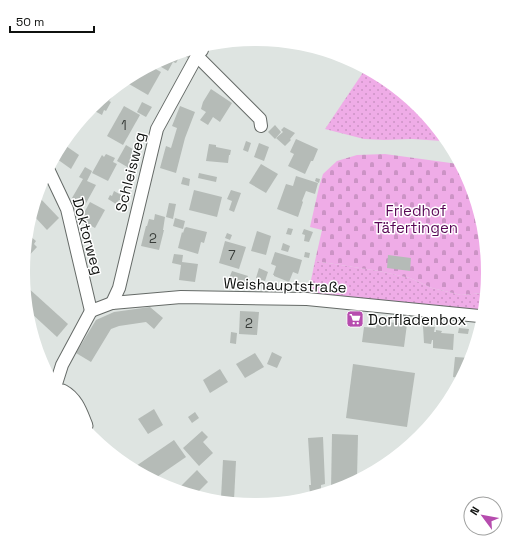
<svg xmlns="http://www.w3.org/2000/svg" width="511" height="544" font-family="'Space Grotesk',sans-serif">
<style>
.grass{fill:url(#grass-dots)}
.cemetery{fill:url(#cemetery-stones)}
.building{fill:#b5bbb7}
.lines{fill:none;stroke-linecap:round;stroke-linejoin:round}
.street-casing{stroke:#656a67;stroke-width:14}
.secondary-casing{stroke:#656a67;stroke-width:19}
.street{stroke:#fff;stroke-width:12}
.secondary{stroke:#fff;stroke-width:17}
.labels{text-anchor:middle;dominant-baseline:central;stroke-width:3;stroke-linejoin:round;paint-order:stroke}
.number-label{font-size:13px;fill:#383c39}
.street-label{font-size:15px;fill:#0f110f;stroke:#fff}
.park-label{font-size:15px;fill:#5a0957;stroke:#fff}
.poi-label{font-size:15px;fill:#0f110f;stroke:#fff;text-anchor:start}
</style>
<defs>
<pattern id="grass-dots" width="8" height="8" patternUnits="userSpaceOnUse"><rect width="8" height="8" fill="#eface7"/><path d="M2 2h.1M6 6h.1" fill="none" stroke="#cc93c5" stroke-width="1.8" stroke-linecap="round"/></pattern>
<pattern id="cemetery-stones" width="16" height="16" patternUnits="userSpaceOnUse"><rect width="16" height="16" fill="#eface7"/><path d="M2 7V4a2 2 0 0 1 4 0v3zM10 15v-3a2 2 0 0 1 4 0v3z" fill="#cc93c5"/></pattern>
</defs>
<rect width="100%" height="100%" fill="#dee4e1"/>
<g class="grass">
<polygon points="364,71 420,108 442,141 412,139 384,140 364,139 325,129"/>
<polygon points="315,261 379,271 410,278 432,288 461,295 484,293 479,316 307,299"/>
</g>
<polygon class="cemetery" points="385,154 458,164 470,183 488,272 484,293 461,295 432,288 410,278 379,271 315,261 322,230 310,227 319,187 323,174 337,161 357,155"/>
<g class="building">
<polygon points="192,52 188,58 182,54"/>
<polygon points="181,54 176,63 173,62 168,71 156,64 167,57"/>
<polygon points="152,67 161,72 148,95 129,84 131,81"/>
<polygon points="211,89 232,103 220,122 213,117 208,125 200,120 206,112 201,109 203,102"/>
<polygon points="109,95 112,97 109,101 111,102 106,111 104,110 102,115 91,109"/>
<polygon points="142,102 152,107 146,117 137,112"/>
<polygon points="124,106 140,115 123,145 107,136"/>
<polygon points="180,106 195,112 185,138 176,173 160,168 166,146 171,148 177,128 172,126"/>
<polygon points="89,111 91,112 86,122 83,120"/>
<polygon points="275,125 281,132 275,139 268,132"/>
<polygon points="284,127 295,133 290,139 291,140 285,146 276,138 283,132 281,130"/>
<polygon points="296,139 318,149 313,161 311,161 305,174 288,166 294,154 290,152"/>
<polygon points="246,141 251,143 248,152 243,150"/>
<polygon points="259,143 269,147 264,161 254,157"/>
<polygon points="209,144 216,145 216,147 231,150 230,155 229,155 228,163 206,161"/>
<polygon points="126,145 136,151 130,161 132,162 129,168 117,161"/>
<polygon points="66,146 79,155 71,169 57,159"/>
<polygon points="106,154 115,158 113,162 117,164 108,181 92,173 102,155 104,157"/>
<polygon points="261,164 278,174 266,193 249,183"/>
<polygon points="85,167 92,171 87,181 96,185 85,205 72,198 83,179 79,177"/>
<polygon points="199,173 217,177 216,182 198,178"/>
<polygon points="296,176 318,183 315,194 306,191 302,201 303,202 298,217 277,209 286,184 293,186"/>
<polygon points="183,177 190,179 189,186 181,184"/>
<polygon points="316,178 320,179 319,183 315,181"/>
<polygon points="194,190 222,197 217,217 189,210"/>
<polygon points="231,190 241,193 234,212 229,210 232,201 227,199"/>
<polygon points="114,191 123,196 120,200 119,200 116,204 108,199 110,195 112,196"/>
<polygon points="38,196 59,218 47,230 34,216"/>
<polygon points="90,202 105,210 95,228 80,220"/>
<polygon points="169,203 176,204 173,219 166,217"/>
<polygon points="155,214 165,217 163,230 164,230 159,250 141,246 146,226 147,226 149,219 154,220"/>
<polygon points="175,218 185,221 183,229 173,226"/>
<polygon points="185,227 186,228 186,227 207,232 204,243 201,242 198,254 178,248 182,232 183,233"/>
<polygon points="288,228 293,229 291,235 286,234"/>
<polygon points="304,229 313,232 309,242 304,241 305,235 302,234"/>
<polygon points="257,231 271,236 266,255 251,251"/>
<polygon points="227,233 232,235 230,240 225,238"/>
<polygon points="30,236 36,241 34,244 37,247 25,260"/>
<polygon points="225,241 246,247 239,269 219,263"/>
<polygon points="283,243 290,246 288,252 281,250"/>
<polygon points="275,252 302,260 298,274 293,272 289,282 274,276 274,275 273,275 276,266 271,264"/>
<polygon points="305,252 310,253 309,258 304,257"/>
<polygon points="174,254 183,255 182,262 198,264 195,282 179,280 181,265 172,263"/>
<polygon points="388,255 411,258 410,271 387,268"/>
<polygon points="259,268 268,272 265,281 256,278"/>
<polygon points="232,271 248,276 245,286 228,281"/>
<polygon points="26,286 68,324 57,337 31,313"/>
<polygon points="150,307 163,318 154,329 146,322 119,326 111,329 91,362 76,353 96,320 114,312"/>
<polygon points="240,311 259,312 257,335 239,334"/>
<polygon points="377,321 407,324 404,347 362,342 364,327 376,328"/>
<polygon points="423,326 435,327 434,332 436,332 436,330 442,331 441,333 454,334 453,350 433,348 433,340 432,340 431,344 424,343"/>
<polygon points="459,328 469,329 468,334 458,333"/>
<polygon points="231,332 237,333 236,344 230,343"/>
<polygon points="272,352 282,357 277,368 267,364"/>
<polygon points="255,353 264,367 245,378 236,364"/>
<polygon points="455,357 471,358 470,361 459,378 453,377"/>
<polygon points="353,364 415,373 407,427 346,418"/>
<polygon points="220,369 228,382 210,393 203,380"/>
<polygon points="154,409 163,425 148,434 138,419"/>
<polygon points="195,412 199,418 192,423 188,417"/>
<polygon points="202,431 208,437 203,442 213,453 199,466 183,448"/>
<polygon points="332,434 358,435 357,478 344,487 331,490"/>
<polygon points="323,437 325,484 321,485 321,491 310,494 309,485 311,485 308,438"/>
<polygon points="174,440 186,457 154,479 136,466"/>
<polygon points="223,460 236,461 234,500 221,498"/>
<polygon points="197,470 208,482 197,493 178,489"/>
</g>
<g class="lines">
<g class="street-casing">
<g id="street">
<polyline points="197,56 260,119 261,126"/>
<polyline points="49,171 67,209 91,311"/>
<polyline points="112,303 119,288 157,129 197,56 202,50"/>
<polyline points="91,311 112,303 181,297 307,299 479,316"/>
<polyline points="56,384 62,365 91,311"/>
</g>
</g>
<g class="secondary-casing">
<path id="secondary" d="M62,393c13,7 17,21 22,33"/>
</g>
<use href="#street" class="street"/>
<use href="#secondary" class="secondary"/>
</g>
<defs>
<g id="supermarket-square" transform="scale(0.9)"><rect x="-9" y="-9" width="18" height="18" rx="4" fill="#b64cae" stroke="#fff"/><path d="M-6-5.5h2.5l.6 2H6L4.5 2H-2.5L-4.4-4H-6ZM-1.5 3.2a1.3 1.3 0 1 0 .1 0ZM3 3.2a1.3 1.3 0 1 0 .1 0Z" fill="#fff"/></g>
</defs>
<g fill-rule="evenodd">
<use href="#supermarket-square" x="355" y="319"/>
</g>
<g class="labels">
<g class="number-label">
<text x="124" y="125">1</text>
<text x="153" y="238">2</text>
<text x="232" y="255">7</text>
<text x="249" y="323">2</text>
</g>
<g class="street-label">
<text transform="translate(130 172) rotate(-76)">Schleisweg</text>
<text transform="translate(88 236) rotate(75)">Doktorweg</text>
<text transform="translate(285 285) rotate(2)">Weishauptstraße</text>
</g>
<g class="park-label">
<text x="416" y="210">Friedhof<tspan x="416" dy="17">Täfertingen</tspan></text>
</g>
<g class="poi-label">
<text x="368" y="319">Dorfladenbox</text>
</g>
</g>
<path d="M0 0H511V544H0ZM255 46H256A225 225 0 0 1 481 271V273A225 225 0 0 1 256 498H255A225 225 0 0 1 30 273V271A225 225 0 0 1 255 46Z" fill="#fff" fill-rule="evenodd"/>
<g transform="translate(483 516) rotate(302)"><circle r="19" fill="#ffffff" stroke="#9fa09f"/>
<path d="M0-3L7 15L0 10L-7 15Z" fill="#b64cae"/>
<text y="-6" font-size="11" font-weight="bold" text-anchor="middle" fill="#0f110f">N</text>
</g>
<path d="M10 26v6h84v-6" fill="none" stroke="#0f110f" stroke-width="2"/>
<text x="16" y="26" font-size="12" fill="#0f110f" stroke="#ffffff" stroke-width="3" paint-order="stroke">50 m</text>
</svg>
